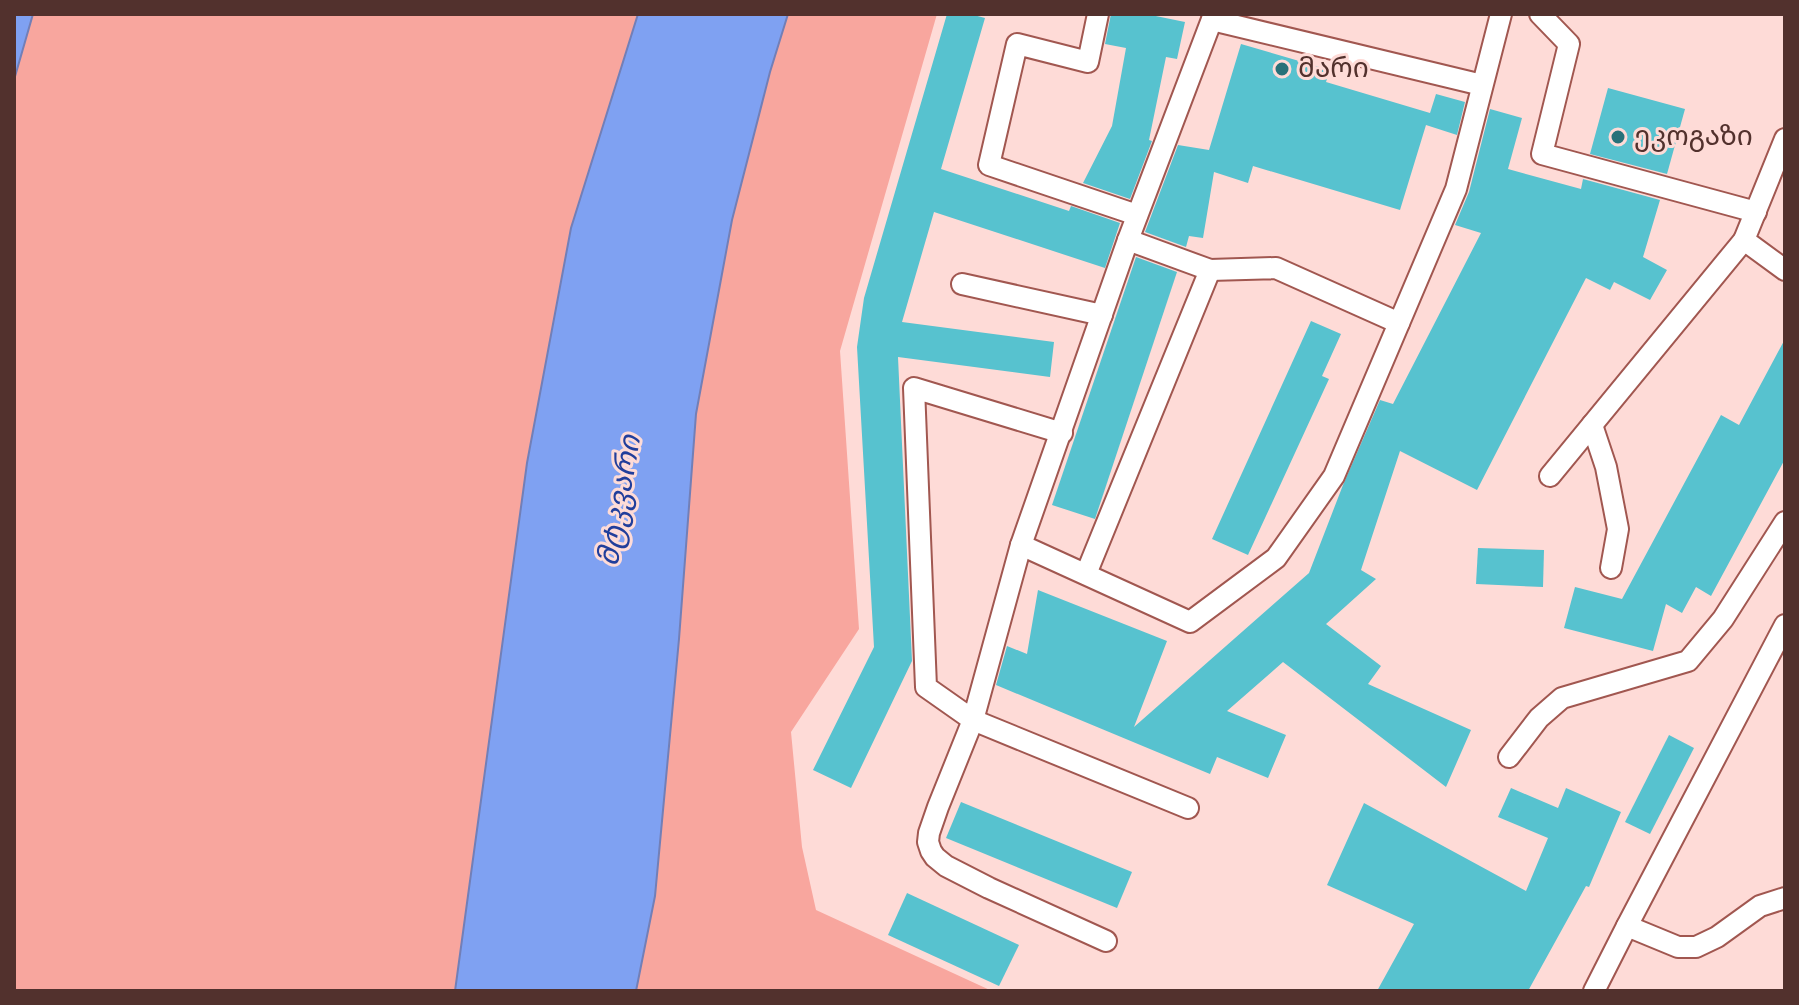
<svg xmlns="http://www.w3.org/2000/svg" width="1799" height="1005" font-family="'Alegreya Sans','Noto Sans Georgian',sans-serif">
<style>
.green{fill:#f8a69e}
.water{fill:#7fa1f2;stroke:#727fb7;stroke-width:2}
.building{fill:#57c2cf}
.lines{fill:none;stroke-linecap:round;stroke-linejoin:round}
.lane-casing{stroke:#a15750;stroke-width:24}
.lane{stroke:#fff;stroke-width:20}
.poi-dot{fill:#277179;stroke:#fedbd7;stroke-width:3}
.labels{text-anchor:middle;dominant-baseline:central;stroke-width:6;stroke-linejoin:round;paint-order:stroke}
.poi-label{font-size:28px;fill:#52312d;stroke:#fedbd7;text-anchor:start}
.water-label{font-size:30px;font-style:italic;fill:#213e9b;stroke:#fedbd7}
</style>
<rect width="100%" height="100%" fill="#fedbd7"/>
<g class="green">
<polygon points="33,14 638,14 571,228 527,463 455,991 14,991 14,80"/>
<polygon points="788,14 937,14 840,351 859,629 791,732 802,847 816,910 992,991 636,991 655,896 679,639 696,414 732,220 770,72"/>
</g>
<g class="water">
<polygon points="14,14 33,14 14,80"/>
<polygon points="638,14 788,14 770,72 732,220 696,414 679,639 655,896 636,991 455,991 527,463 571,228"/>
</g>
<g class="building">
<polygon points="947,14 970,14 985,18 941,169 1069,211 1071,206 1120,223 1105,268 934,212 902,322 1054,342 1050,377 898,357 912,661 851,788 813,770 874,647 857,347 864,298"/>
<polygon points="1111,14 1146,14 1185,22 1177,59 1166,57 1149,140 1152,141 1130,199 1083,183 1112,126 1126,48 1105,44"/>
<polygon points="1241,44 1330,70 1326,82 1430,113 1436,94 1465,102 1457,135 1426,125 1400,210 1253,166 1248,183 1214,172 1203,238 1189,236 1186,247 1145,232 1178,145 1209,150"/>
<polygon points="1608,88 1685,109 1667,174 1590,154"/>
<polygon points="1490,109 1522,118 1508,169 1581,189 1583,179 1660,200 1643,257 1667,270 1650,300 1614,282 1610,290 1586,278 1477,490 1400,451 1361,570 1376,579 1326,624 1381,666 1368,684 1471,730 1446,787 1283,662 1227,711 1286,735 1268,778 1217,757 1210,774 996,685 1007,646 1027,654 1038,590 1167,641 1134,727 1309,573 1343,485 1380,400 1393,404 1481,233 1455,225 1469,192"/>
<polygon points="1136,257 1177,272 1095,519 1052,505"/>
<polygon points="1311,321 1341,334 1322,376 1329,379 1248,555 1212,539"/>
<polygon points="1785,339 1785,459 1711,596 1696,587 1682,613 1666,604 1653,651 1564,628 1575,587 1622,599 1721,415 1739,425"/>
<polygon points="1478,548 1544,550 1543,587 1476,584"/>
<polygon points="1669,735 1694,748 1650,834 1625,822"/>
<polygon points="1511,788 1558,808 1566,788 1621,812 1589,887 1586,886 1528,991 1377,991 1414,924 1327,885 1364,803 1526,891 1548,838 1498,817"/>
<polygon points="961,802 1132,872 1117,908 946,838"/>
<polygon points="907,893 1019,945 999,986 888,935"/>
</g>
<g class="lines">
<g class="lane-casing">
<g id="lane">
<polyline points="1098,14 1088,62 1017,44 989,165 1137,215"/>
<polyline points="1540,14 1569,44 1542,154 1756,212"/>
<polyline points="1212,20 1482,85"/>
<polyline points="1785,139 1744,240 1785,270"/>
<polyline points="1128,240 1210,270 1276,268 1399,323"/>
<polyline points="962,284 1102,315"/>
<polyline points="1592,425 1606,467 1618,529 1611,568"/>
<polyline points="1062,433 914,388 926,687 973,720 1188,808"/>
<polyline points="1550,476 1744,240"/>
<polyline points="1021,545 1190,622 1276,558 1334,476 1456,189 1501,14"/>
<polyline points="1086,574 1210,270"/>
<polyline points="1509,757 1539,718 1562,698 1688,661 1723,619 1785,522"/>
<polyline points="1627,926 1678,947 1696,947 1717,937 1760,906 1785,898"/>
<polyline points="1106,941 989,888 946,866 935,857 931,851 928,842 929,833 938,807 973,720 1021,545 1128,240 1214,14"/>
<polyline points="1594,991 1627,926 1785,625"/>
</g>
</g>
<use href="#lane" class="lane"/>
</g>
<g class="poi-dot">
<circle cx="1282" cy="69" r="8"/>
<circle cx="1618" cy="137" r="8"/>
</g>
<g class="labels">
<g class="poi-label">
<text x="1298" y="69">მარი</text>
<text x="1634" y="137">ეკოგაზი</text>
</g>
<g class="water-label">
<text transform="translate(620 501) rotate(-80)">მტკვარი</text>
</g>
</g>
<rect width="1799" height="1005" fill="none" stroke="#52312d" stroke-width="32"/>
</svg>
